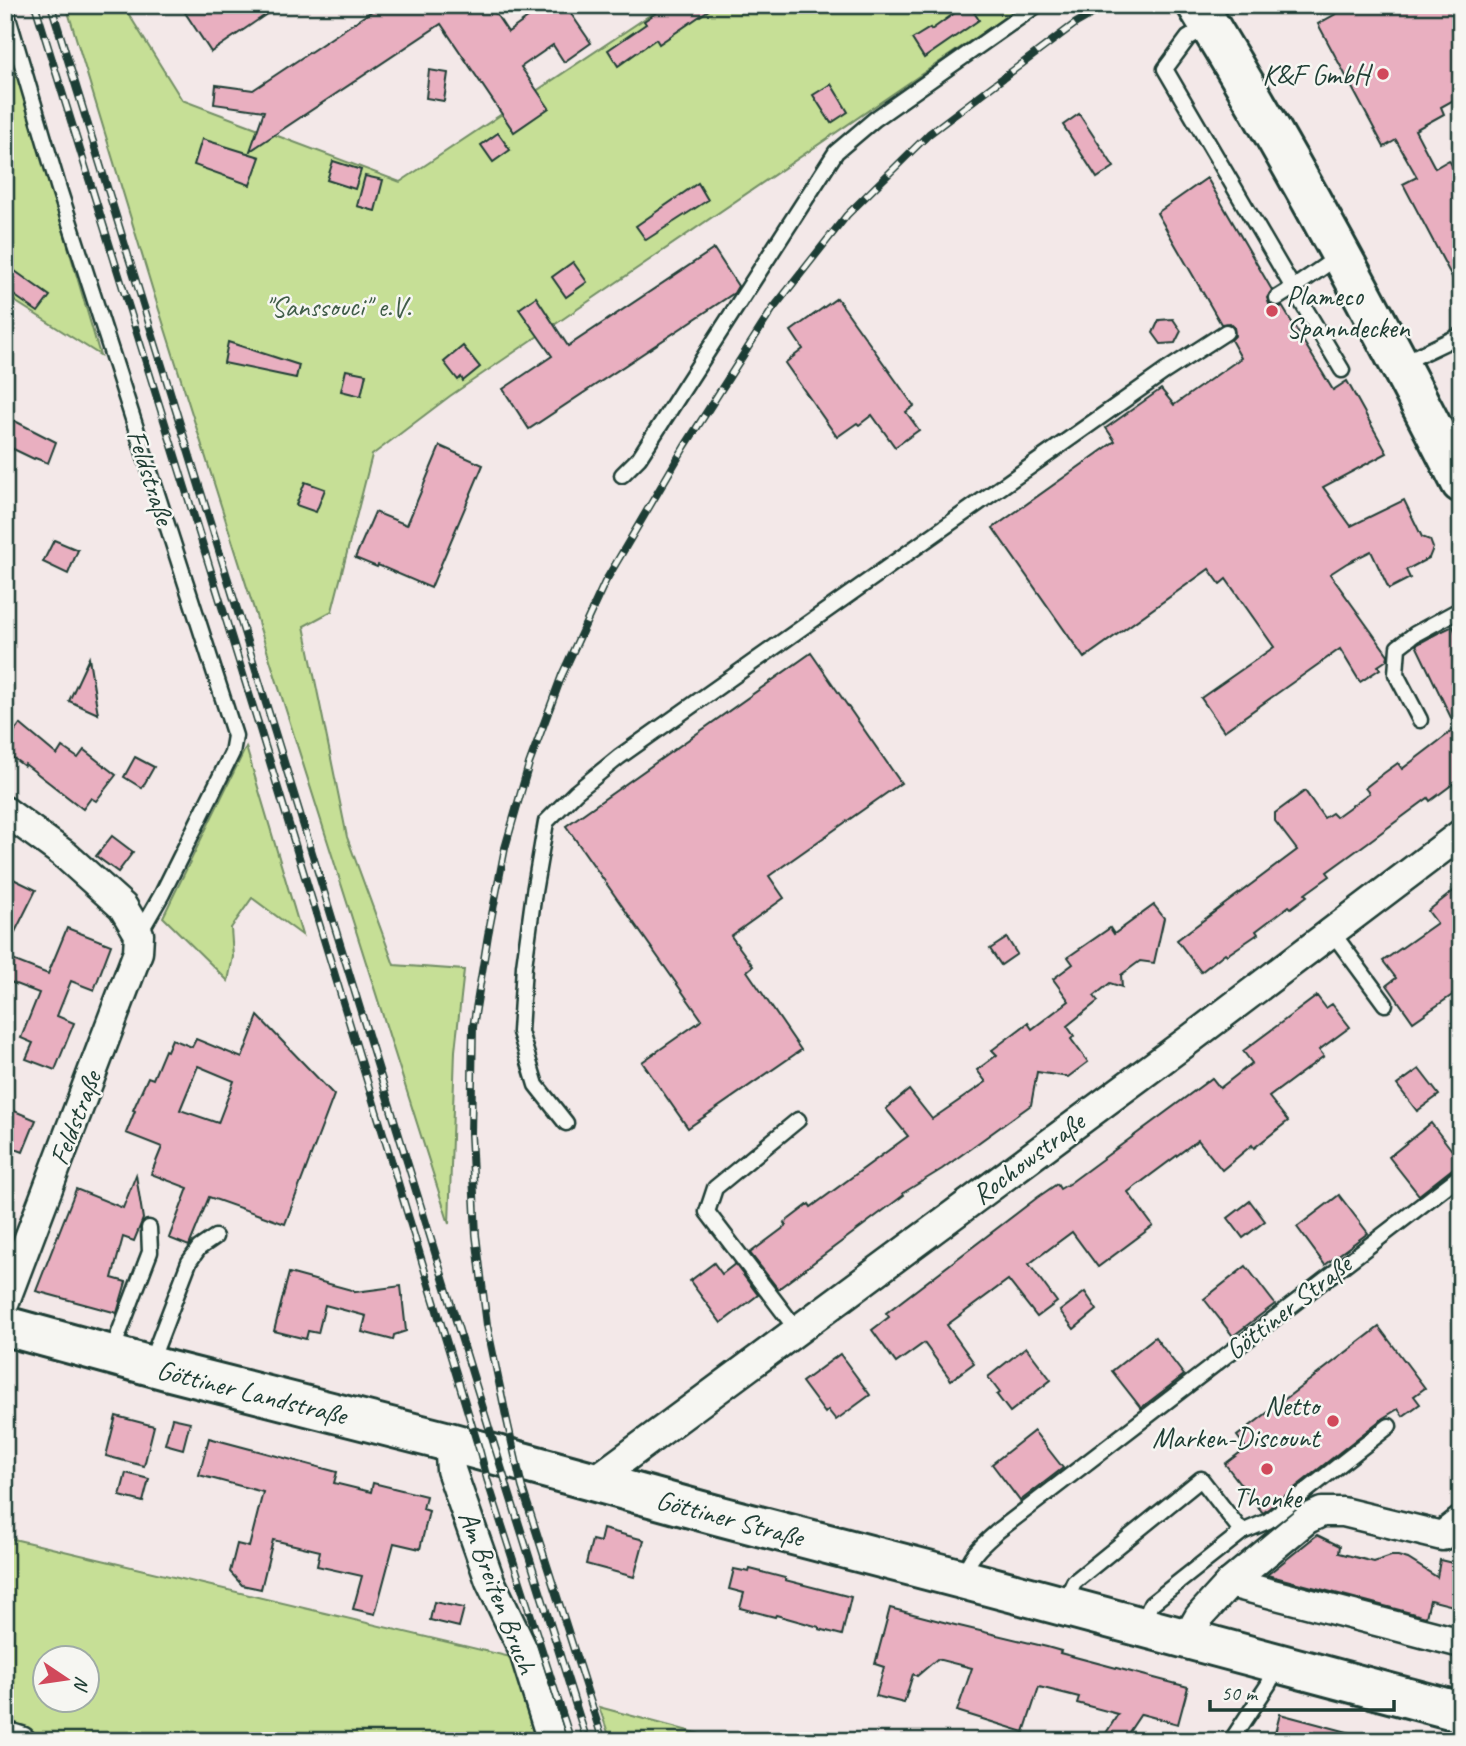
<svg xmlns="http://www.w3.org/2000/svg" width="1466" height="1746" font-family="Caveat,sans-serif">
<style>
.green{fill:#c6df96;stroke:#728e65;stroke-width:2;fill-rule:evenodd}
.building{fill:#e9afc0;stroke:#1f3d34;stroke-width:2;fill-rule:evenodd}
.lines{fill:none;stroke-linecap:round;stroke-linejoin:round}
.lane-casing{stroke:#1f3d34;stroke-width:19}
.street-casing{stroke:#1f3d34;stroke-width:33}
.secondary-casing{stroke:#1f3d34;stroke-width:44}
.lane{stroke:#f6f6f2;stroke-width:14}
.street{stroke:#f6f6f2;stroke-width:28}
.secondary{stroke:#f6f6f2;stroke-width:38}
.rail-casing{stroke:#1f3d34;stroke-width:8}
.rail{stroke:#f6f6f2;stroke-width:5;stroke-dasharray:16;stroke-linecap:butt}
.poi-dot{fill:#d1495b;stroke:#f6f6f2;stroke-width:2.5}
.labels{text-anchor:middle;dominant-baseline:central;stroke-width:5;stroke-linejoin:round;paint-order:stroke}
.poi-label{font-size:28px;fill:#1f3d34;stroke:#f6f6f2;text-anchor:end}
.park-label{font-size:28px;fill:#405d48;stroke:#f6f6f2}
.street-label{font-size:28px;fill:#1f3d34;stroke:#f6f6f2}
</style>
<rect width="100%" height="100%" fill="#f3e8e8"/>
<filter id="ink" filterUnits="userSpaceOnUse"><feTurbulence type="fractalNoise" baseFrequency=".0143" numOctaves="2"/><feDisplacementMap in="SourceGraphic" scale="14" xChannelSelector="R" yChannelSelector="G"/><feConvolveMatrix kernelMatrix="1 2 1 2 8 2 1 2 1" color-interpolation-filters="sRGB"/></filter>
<g filter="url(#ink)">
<g class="green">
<polygon points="66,5 123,5 182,100 400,182 665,5 1023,5 450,396 372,455 332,611 304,626 347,837 394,965 464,970 455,1051 449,1224 153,291"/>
<polygon points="5,32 100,355 5,295"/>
<polygon points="246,747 302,935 252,898 231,928 233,957 228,981 163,917"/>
<path d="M5,1537l510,121 26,83h-536zM46,1658h42v42h-42z"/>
<polygon points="599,1707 726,1741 611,1741"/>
</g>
<g class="building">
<polygon points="180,5 280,5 211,52"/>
<polygon points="381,5 490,5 508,32 546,5 565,5 591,43 564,62 553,45 521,67 549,108 514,132 441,24 250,151 264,111 214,104 216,85 253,90"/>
<polygon points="668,5 716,5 659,44 656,39 618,66 608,50 646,24 644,21"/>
<polygon points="966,5 969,5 979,20 924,58 912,39 930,28 931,30"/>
<polygon points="1352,5 1461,5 1461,96 1441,107 1444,114 1415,130 1435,168 1449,160 1461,182 1461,294 1403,184 1417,177 1396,140 1384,147 1318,24"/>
<polygon points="429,70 448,73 444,101 426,98"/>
<polygon points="831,84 848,112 831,123 813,95"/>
<polygon points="1079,114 1114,167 1097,178 1063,125"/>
<polygon points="498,133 510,150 493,162 481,145"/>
<polygon points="202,139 260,157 250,185 194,165"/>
<polygon points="333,161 361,170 355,189 327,180"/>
<polygon points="365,176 383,180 375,211 357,206"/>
<polygon points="1207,178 1272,290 1267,298 1269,304 1277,308 1282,306 1333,390 1347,381 1387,453 1323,487 1351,526 1404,500 1422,537 1430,540 1433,548 1429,558 1406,570 1410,578 1389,589 1371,551 1347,563 1330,574 1388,655 1387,660 1378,666 1380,669 1360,682 1340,649 1224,731 1201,698 1274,647 1226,579 1220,584 1209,569 1084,658 993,528 1115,441 1106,428 1161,389 1174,405 1241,358 1231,340 1235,336 1234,327 1230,323 1221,324 1157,213"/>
<polygon points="698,183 708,200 646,240 636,226"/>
<polygon points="714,249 738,286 734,293 529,429 503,389 552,356 519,309 536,297 568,346"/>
<polygon points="573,262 587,282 566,297 552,277"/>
<polygon points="5,264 50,296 38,312 5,289"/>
<polygon points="837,298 914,406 906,412 919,430 895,447 872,415 859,425 857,423 837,437 785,363 803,349 791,331"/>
<polygon points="1173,319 1181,331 1175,343 1161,344 1153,333 1159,320"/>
<polygon points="228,342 299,365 296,378 224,363"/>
<polygon points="463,346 480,367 463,381 461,377 458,380 444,362"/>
<polygon points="346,370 366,374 361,396 341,391"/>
<polygon points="5,416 56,442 48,463 35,458 34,459 5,445"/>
<polygon points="440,446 483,465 431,588 378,565 377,567 355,558 375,512 407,525"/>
<polygon points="305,482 325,489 316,512 296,505"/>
<polygon points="54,540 78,550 68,574 43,562"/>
<polygon points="1453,626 1461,647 1461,778 1430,801 1428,798 1367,843 1327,872 1330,876 1305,894 1307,896 1291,908 1289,906 1256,931 1258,934 1227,955 1225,953 1201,972 1177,940 1297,850 1275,821 1275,813 1305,791 1324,818 1332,813 1336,817 1369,793 1365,788 1384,773 1398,763 1402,769 1456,728 1416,645 1436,634"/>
<polygon points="811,653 901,783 769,876 784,898 731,936 753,966 747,971 801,1050 688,1128 642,1062 702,1020 566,826"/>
<polygon points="89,658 98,714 69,701"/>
<polygon points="20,724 57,755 62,747 78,758 84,750 116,775 96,801 91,798 83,809 25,764 24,766 5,752 5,744"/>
<polygon points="135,757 154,767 142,788 124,777"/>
<polygon points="112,836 133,852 118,872 96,856"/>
<polygon points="5,875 36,890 5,952"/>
<polygon points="1461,885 1461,989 1413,1022 1387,985 1396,978 1383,961 1437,923 1428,911"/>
<polygon points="1154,905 1164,918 1154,963 1140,961 1121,975 1122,987 1110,983 1094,996 1098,1001 1067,1026 1074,1036 1071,1039 1088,1062 1068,1077 1037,1072 1031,1105 942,1169 903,1193 904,1195 778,1289 750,1253 786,1226 784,1223 809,1204 811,1207 908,1136 886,1109 909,1090 932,1119 986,1082 977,1070 997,1055 992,1050 1028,1023 1032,1029 1069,1001 1053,979 1073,964 1068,957 1110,928 1114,934"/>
<polygon points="67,928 111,945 94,990 71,981 57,1016 74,1023 55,1070 26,1059 33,1043 21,1038 39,993 5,980 5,957 48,974"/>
<polygon points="1007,938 1017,954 1001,965 990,949"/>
<polygon points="1317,996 1326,1008 1332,1004 1350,1027 1319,1050 1324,1056 1269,1097 1288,1121 1254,1148 1252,1145 1222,1170 1198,1140 1128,1192 1153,1226 1098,1267 1072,1232 1029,1264 1057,1302 1037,1317 1008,1280 947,1325 974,1363 951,1380 924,1343 896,1363 872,1330 889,1317 886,1313 1038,1197 1057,1184 1060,1189 1070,1183 1212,1078 1220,1088 1252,1063 1243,1051"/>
<path d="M258,1016l76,79 -49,129 -76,-27 -20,49 -20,-8 19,-50 -37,-14 11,-27 -36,-14 9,-22 -2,-1 15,-33 5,2 12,-29 2,1 5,-12 20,8 4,-8 46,19zM198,1066l36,15 -16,42 -38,-13z"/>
<polygon points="1419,1069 1439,1095 1417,1111 1397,1085"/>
<polygon points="5,1107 36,1120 23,1152 5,1145"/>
<polygon points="1431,1123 1461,1162 1419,1195 1389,1157"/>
<polygon points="136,1175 143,1219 134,1241 123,1237 112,1278 126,1282 117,1313 36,1291 76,1189 123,1208"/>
<polygon points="1339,1195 1368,1233 1325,1265 1297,1227"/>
<polygon points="1250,1201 1265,1221 1243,1238 1228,1218"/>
<polygon points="714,1263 722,1274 735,1264 758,1295 721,1323 690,1281"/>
<polygon points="1246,1266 1275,1304 1233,1336 1204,1299"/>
<polygon points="289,1273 355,1291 355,1292 401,1286 406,1331 394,1335 393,1340 362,1332 366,1316 325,1305 318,1333 308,1331 306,1339 274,1331"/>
<polygon points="1085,1292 1097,1310 1074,1329 1060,1311"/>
<polygon points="1379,1327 1425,1388 1414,1396 1420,1404 1403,1416 1398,1409 1383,1418 1263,1513 1225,1464 1246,1448 1237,1436"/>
<polygon points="1155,1337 1184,1375 1141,1408 1112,1371"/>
<polygon points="1026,1347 1051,1380 1010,1412 997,1395 1000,1393 988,1377"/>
<polygon points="840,1354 870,1395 836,1420 828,1410 825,1413 802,1382"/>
<polygon points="116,1416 154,1426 144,1466 106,1456"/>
<polygon points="172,1418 190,1422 183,1449 165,1444"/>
<polygon points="1034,1431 1063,1468 1020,1501 992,1464"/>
<polygon points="209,1438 337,1472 334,1483 371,1492 373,1483 426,1496 423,1509 429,1511 420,1549 394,1543 375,1614 353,1609 362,1576 317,1566 320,1551 273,1540 261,1589 242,1585 230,1572 237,1544 249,1547 263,1492 199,1475"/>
<polygon points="126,1473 149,1479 143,1502 120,1496"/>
<polygon points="603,1529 644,1540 634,1577 586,1564 592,1540 600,1542"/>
<polygon points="1317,1535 1340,1546 1339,1553 1374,1562 1391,1556 1398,1556 1408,1559 1437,1577 1440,1560 1461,1565 1461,1608 1430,1600 1426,1617 1267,1575"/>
<polygon points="734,1569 749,1572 750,1569 785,1578 785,1580 851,1597 842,1635 819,1629 819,1627 776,1615 775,1617 740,1608 744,1593 729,1589"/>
<polygon points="434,1602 464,1608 459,1627 430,1620"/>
<polygon points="890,1608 955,1625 1047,1647 1061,1651 1060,1653 1188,1687 1178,1724 1141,1714 1123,1741 1101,1741 1118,1714 1077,1703 1079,1697 1039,1687 1024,1732 957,1711 972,1668 937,1659 917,1676 913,1674 904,1703 876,1696 884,1667 875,1664"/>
<polygon points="1280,1714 1355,1734 1354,1741 1273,1741"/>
</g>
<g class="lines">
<g class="lane-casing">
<g id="lane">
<polyline points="5,7 58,186 235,736 232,753 162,894 139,934"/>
<polyline points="1208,26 1188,38 1165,69 1293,288 1277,298"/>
<polyline points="1339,256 1293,288 1342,370"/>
<polyline points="1402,363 1461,335"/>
<polyline points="622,475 639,458 836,152 875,119 1037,5"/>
<polyline points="1420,720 1396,674 1398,647 1415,634 1461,609"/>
<polyline points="1332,932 1385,1004"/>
<polyline points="566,1123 536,1085 520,1032 524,966 534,892 546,822 576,792 619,757 1164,372 1226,332"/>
<polyline points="797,1330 707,1212 715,1188 798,1120"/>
<polyline points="111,1354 150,1252 149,1228"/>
<polyline points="150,1364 189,1262 199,1248 215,1237"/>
<polyline points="1242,1532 1268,1521 1389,1426"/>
<path d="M963,1577c8,-23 17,-30 35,-46l463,-356"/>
<polyline points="1064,1604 1074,1582 1201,1479 1242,1532 1151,1604 1142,1625"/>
<polyline points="1231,1741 1268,1685 1279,1664"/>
</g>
</g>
<g class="street-casing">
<g id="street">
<polyline points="5,811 64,854 123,907 139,934 138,952 5,1301"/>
<polyline points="449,1442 451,1470 490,1581 524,1652 552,1741"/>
<polyline points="594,1481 1189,1040 1461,834"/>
<polyline points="1230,1583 1461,1643"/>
<polyline points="1187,1638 1199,1617 1230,1583 1307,1519 1322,1512 1343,1512 1442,1536 1461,1521"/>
<polyline points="5,1736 21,1741"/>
</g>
</g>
<g class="secondary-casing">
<g id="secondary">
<path d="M1197,5c95,154 181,316 264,478"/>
<polyline points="5,1326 170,1371 449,1442 720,1516 962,1579 1461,1712"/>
</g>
</g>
<use href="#lane" class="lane"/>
<use href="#street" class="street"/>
<use href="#secondary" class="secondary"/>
<g class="rail-casing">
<g id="rail">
<polyline points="35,5 259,726 480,1452 487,1479 571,1741"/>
<polyline points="51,5 506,1483 587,1741"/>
<polyline points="603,1741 522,1487 506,1416 487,1325 476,1235 471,1134 473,1027 488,935 505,848 529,764 562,675 605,582 685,446 772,310 847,215 929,134 1076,23 1108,5"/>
</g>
</g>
<use href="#rail" class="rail"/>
</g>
</g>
<g class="poi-dot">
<circle cx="1383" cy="74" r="7"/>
<circle cx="1272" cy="311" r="7"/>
<circle cx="1333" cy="1421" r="7"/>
<circle cx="1267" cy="1469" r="7"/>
</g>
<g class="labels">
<g class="poi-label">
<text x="1369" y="74">K&amp;F GmbH</text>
<text x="1286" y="295" text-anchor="start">Plameco<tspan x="1286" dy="32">Spanndecken</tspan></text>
<text x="1319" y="1405">Netto<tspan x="1319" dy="32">Marken-Discount</tspan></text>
<text x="1267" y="1497" text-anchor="middle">Thonke</text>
</g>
<g class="park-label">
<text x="338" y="306">"Sanssouci" e.V.</text>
</g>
<g class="street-label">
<text transform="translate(151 477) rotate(72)">Feldstraße</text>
<text transform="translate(75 1118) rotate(-69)">Feldstraße</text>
<text transform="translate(1028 1158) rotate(-37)">Rochowstraße</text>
<text transform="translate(1288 1307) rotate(-38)">Göttiner Straße</text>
<text transform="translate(252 1392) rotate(14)">Göttiner Landstraße</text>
<text transform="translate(730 1518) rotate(15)">Göttiner Straße</text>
<text transform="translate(498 1592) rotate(69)">Am Breiten Bruch</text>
</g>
</g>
<rect width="1466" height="1746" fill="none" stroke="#f6f6f2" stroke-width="28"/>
<rect x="14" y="14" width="1438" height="1718" fill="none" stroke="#1f3d34" stroke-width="2.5" filter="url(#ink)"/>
<g transform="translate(66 1679) rotate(103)"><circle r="33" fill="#f6f6f2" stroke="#a0aca6" stroke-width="2"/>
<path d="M0-5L12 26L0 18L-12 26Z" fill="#d1495b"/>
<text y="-10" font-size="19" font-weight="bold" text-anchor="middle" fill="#1f3d34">N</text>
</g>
<path d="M1210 1700v10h184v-10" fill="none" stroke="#1f3d34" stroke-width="3.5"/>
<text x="1221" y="1700" font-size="21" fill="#1f3d34" stroke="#f6f6f2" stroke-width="5" paint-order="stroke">50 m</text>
</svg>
